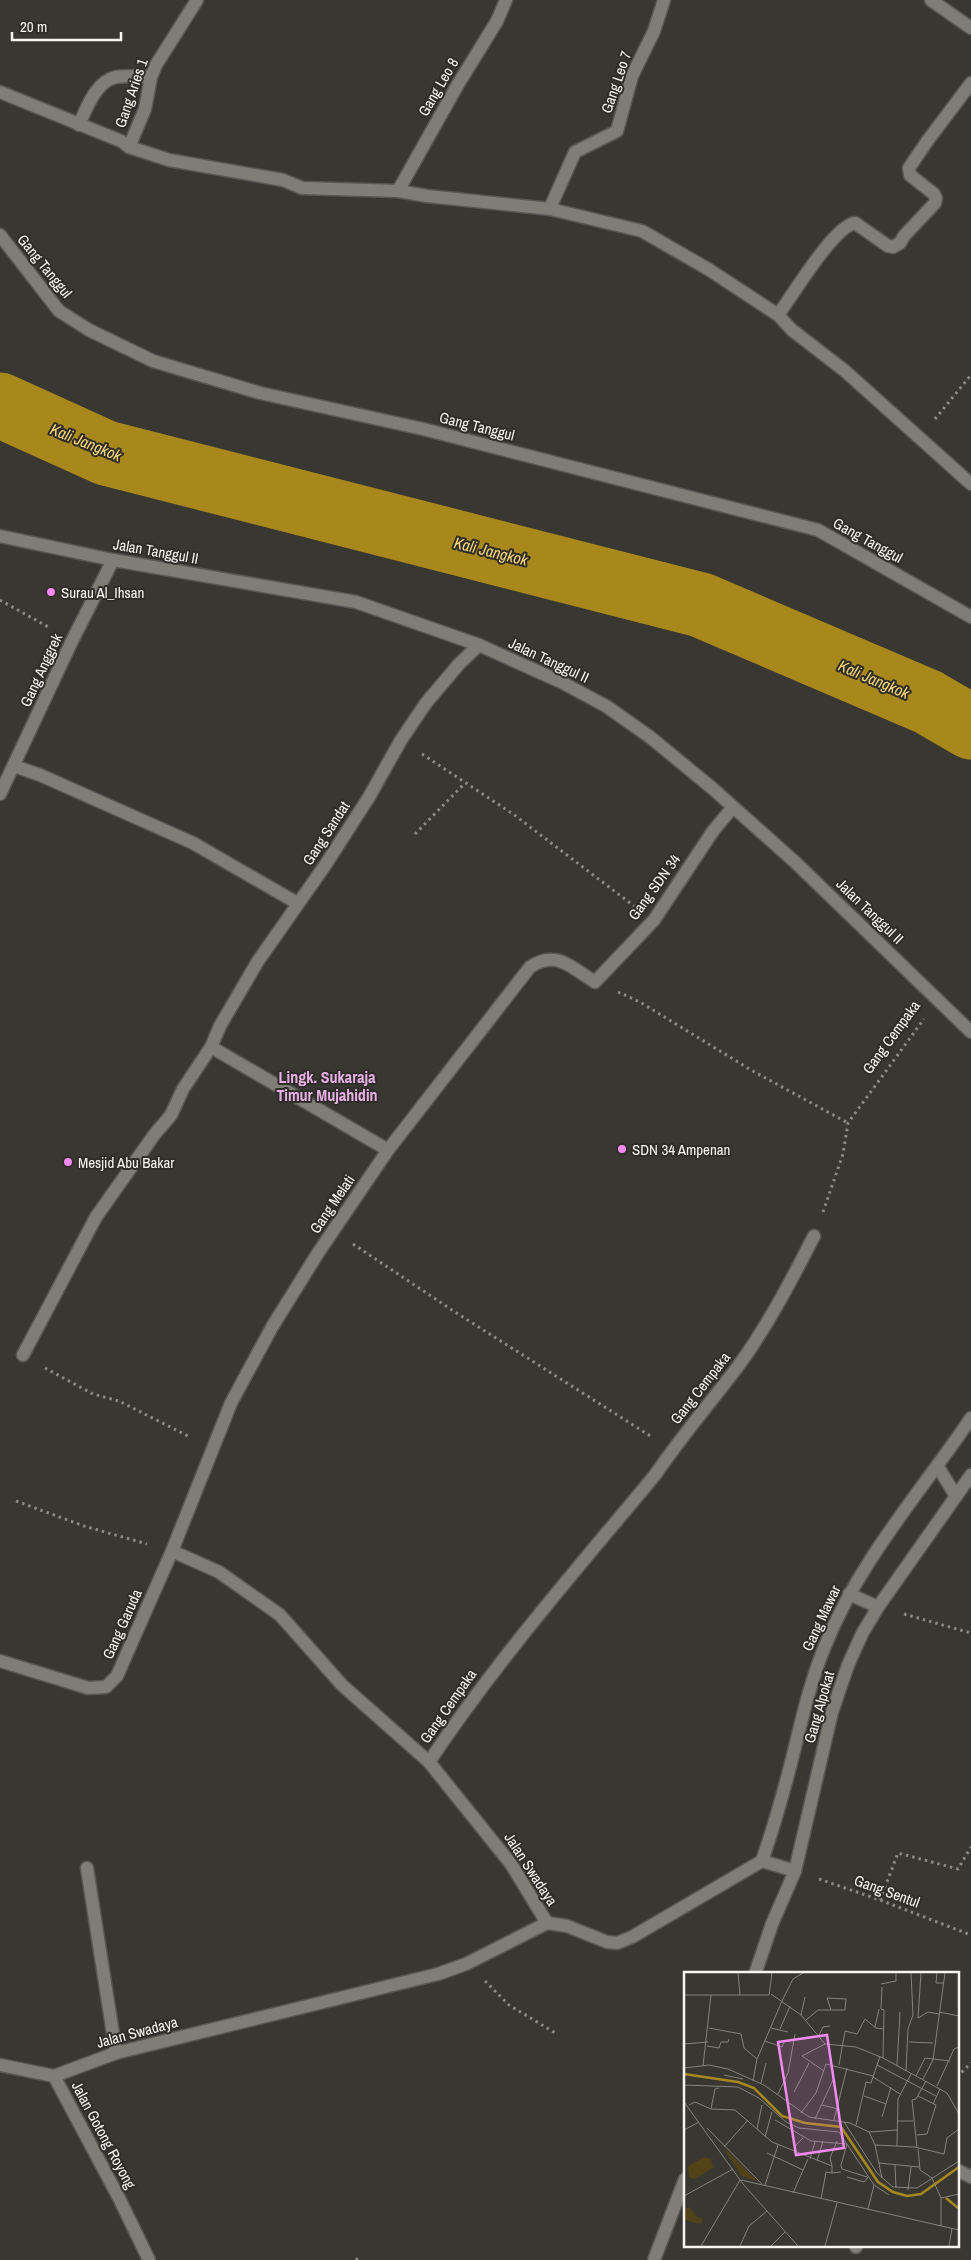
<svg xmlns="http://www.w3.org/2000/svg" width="971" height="2260" font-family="'Archivo Narrow',sans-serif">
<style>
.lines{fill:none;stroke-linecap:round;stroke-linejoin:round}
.river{stroke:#a8871b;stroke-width:65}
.minor-casing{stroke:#585752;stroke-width:15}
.path{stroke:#8b8a85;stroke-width:3;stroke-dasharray:2.5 4;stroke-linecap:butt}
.minor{stroke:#807d77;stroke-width:12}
.poi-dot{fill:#f38af2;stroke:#2f2d28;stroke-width:2}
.labels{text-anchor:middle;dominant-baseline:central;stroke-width:4;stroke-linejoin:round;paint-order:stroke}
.street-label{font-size:15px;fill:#f6f5f1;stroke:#2f2d28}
.poi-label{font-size:15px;fill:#f6f5f1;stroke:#2f2d28;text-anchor:start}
.water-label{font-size:16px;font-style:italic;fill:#fcd879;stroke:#2f2d28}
.neighbourhood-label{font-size:16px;font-weight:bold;fill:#eab0e8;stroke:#2f2d28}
.inset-river{fill:none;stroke:#a8871b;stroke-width:2.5}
.inset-road{fill:none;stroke:#85837e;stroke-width:1}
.view{fill:#f38af2;fill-opacity:0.15;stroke:#f38af2;stroke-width:2.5}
.inset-edge{fill:none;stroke:#f6f5f1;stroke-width:2.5}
</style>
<rect width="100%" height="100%" fill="#393732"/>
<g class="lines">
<polyline class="river" points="0,405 106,453 701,605 928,702 971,727"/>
<g class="minor-casing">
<g id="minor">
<polyline points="931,0 971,28"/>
<polyline points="0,92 121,141 129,147 169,160 283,180 302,188 398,191 427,196 550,209 642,231 708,269 778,315 792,330 845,371 971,484"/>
<path d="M79,125c7,-16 17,-44 37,-48 11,-2 24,0 35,0"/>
<polyline points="129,147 145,109 151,77 156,65 197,0"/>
<polyline points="398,191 457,86 497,21 506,0"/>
<polyline points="550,208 575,152 617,131 632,76 654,31 664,0"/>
<polyline points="0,235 59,311 89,330 153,361 260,393 423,429 818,530 971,617"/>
<path d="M778,315c15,-20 55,-88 77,-92l33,23 5,1 7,-4 4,-7 31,-33 1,-5 -2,-4 -24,-19 -1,-7 19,-28 43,-57"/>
<polyline points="0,536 113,560 356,602 479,645 561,682 606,706 650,737 712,788 795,862 971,1032"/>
<polyline points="14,766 40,775 193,843 297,903"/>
<polyline points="0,794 72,641 113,560"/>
<polyline points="211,1047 388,1150"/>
<polyline points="23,1355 96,1217 154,1135 171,1115 183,1089 211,1047 220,1026 258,961 326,864 369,797 401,740 426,703 459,664 479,645"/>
<polyline points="938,1467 956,1496"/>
<polyline points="849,1594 878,1607"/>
<path d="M0,1661l88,27 18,-1 11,-11 55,-125 59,-148 41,-76 46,-74 70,-103 142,-183c26,-18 42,1 65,15l59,-62 59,-89 20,-24"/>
<path d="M429,1762c68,-102 148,-193 226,-287 26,-38 56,-73 84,-110 29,-40 52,-84 75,-129"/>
<path d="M762,1861c12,-35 22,-70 31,-106 9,-36 17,-73 32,-109 34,-85 95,-153 146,-228"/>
<polyline points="87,1868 116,2053"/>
<polyline points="547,1923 567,1926 607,1942 617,1943 632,1937 762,1861 795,1871"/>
<polyline points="755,1974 772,1924 795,1871 832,1712 848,1665 862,1634 878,1607 971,1475"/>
<polyline points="0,2065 54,2076 119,2198 149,2260"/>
<polyline points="54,2076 116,2053 438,1974 466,1964 547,1923 511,1864 429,1762 342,1685 280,1615 219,1572 172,1551"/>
<polyline points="957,2170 971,2177"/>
<polyline points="856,2247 856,2246"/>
<polyline points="654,2260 685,2179"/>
</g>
</g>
<g class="path">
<polyline points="935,419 971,375"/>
<polyline points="0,600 50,628"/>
<polyline points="422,754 513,814 634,906"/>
<polyline points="415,834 465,783"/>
<polyline points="618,992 640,1002 751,1070 848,1123"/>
<polyline points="823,1212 843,1154 848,1123 924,1019"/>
<polyline points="353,1244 455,1312 652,1437"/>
<polyline points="45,1368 93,1394 119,1401 190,1437"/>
<polyline points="16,1501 84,1526 147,1544"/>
<polyline points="904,1614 971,1633"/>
<polyline points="819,1879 880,1900 971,1935"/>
<polyline points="880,1900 898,1853 958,1869 971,1847"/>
<polyline points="485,1981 509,2005 557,2034"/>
<polyline points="957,2077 971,2063"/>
<polyline points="356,2260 360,2256"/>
</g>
<use href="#minor" class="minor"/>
</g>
<g class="poi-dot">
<circle cx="51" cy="592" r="5"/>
<circle cx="622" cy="1149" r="5"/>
<circle cx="68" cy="1162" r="5"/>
</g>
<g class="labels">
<g class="street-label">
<text transform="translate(616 82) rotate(-71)">Gang Leo 7</text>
<text transform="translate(438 87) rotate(-60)">Gang Leo 8</text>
<text transform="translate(131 93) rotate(-71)">Gang Aries 1</text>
<text transform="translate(45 266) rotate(51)">Gang Tanggul</text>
<text transform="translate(477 426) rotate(14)">Gang Tanggul</text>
<text transform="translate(868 540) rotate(29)">Gang Tanggul</text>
<text transform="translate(156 551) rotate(10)">Jalan Tanggul II</text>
<text transform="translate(549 660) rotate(25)">Jalan Tanggul II</text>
<text transform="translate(41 670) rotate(-65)">Gang Anggrek</text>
<text transform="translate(326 833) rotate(-57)">Gang Sandat</text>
<text transform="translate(654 887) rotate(-54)">Gang SDN 34</text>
<text transform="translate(870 911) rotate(44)">Jalan Tanggul II</text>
<text transform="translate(891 1037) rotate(-54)">Gang Cempaka</text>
<text transform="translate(332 1204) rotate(-56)">Gang Melati</text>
<text transform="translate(700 1388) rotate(-52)">Gang Cempaka</text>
<text transform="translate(821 1618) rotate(-65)">Gang Mawar</text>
<text transform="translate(122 1624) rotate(-66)">Gang Garuda</text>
<text transform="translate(448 1706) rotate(-55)">Gang Cempaka</text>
<text transform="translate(819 1707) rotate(-74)">Gang Alpokat</text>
<text transform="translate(531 1869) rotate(57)">Jalan Swadaya</text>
<text transform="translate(887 1891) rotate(20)">Gang Sentul</text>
<text transform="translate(137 2032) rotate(-15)">Jalan Swadaya</text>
<text transform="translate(104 2135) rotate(62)">Jalan Gotong Royong</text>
</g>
<g class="poi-label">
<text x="61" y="592">Surau Al_Ihsan</text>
<text x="632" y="1149">SDN 34 Ampenan</text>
<text x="78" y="1162">Mesjid Abu Bakar</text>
</g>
<g class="water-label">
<text transform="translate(86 442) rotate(22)">Kali Jangkok</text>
<text transform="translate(491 551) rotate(14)">Kali Jangkok</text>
<text transform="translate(874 679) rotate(23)">Kali Jangkok</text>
</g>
<g class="neighbourhood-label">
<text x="327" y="1077">Lingk. Sukaraja<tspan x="327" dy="18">Timur Mujahidin</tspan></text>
</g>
</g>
<g transform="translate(684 1972)">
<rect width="275" height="275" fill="#393732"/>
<path d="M39,176l6,5 28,28 -15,-5zM20,185l7,2 2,9 -18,11 -6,-2 -1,-11zM5,235l8,10 6,2 -2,5 -17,-4v-10z" fill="#514217"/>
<path class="inset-river" d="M0,102l54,8 16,6 28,28 23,7 36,4 37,55 15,10 14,4 14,-2 38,-27M262,226l12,10"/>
<path class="inset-road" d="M54,1l2,22M237,1l-3,45 10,-6 11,2M253,1l-1,10h7M197,12l15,-3v-8M87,22l30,21 24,29 31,3 27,11 64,35 12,21M0,23h85l3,-22M197,37l3,1 -1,48M197,37l1,-22M255,40l20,4M117,43l4,-18M122,48l12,-10h27l1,-11 -19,-1 4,12M191,55l4,-18M25,56l32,6 3,14 13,11M87,56l17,4M96,57l10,-23M135,63l4,-8 7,-1M81,69l17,6 2,-5M225,70l24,1M0,72l24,-2M23,74l12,2 2,-6h7l1,-3M196,84l-7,21 27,17M155,93l6,-34 12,3 8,-15 11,9 8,1M193,93l59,31M19,94l8,-71M213,94l3,-54M0,96l25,-3 19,4 36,16 45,32 41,6 19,9M140,99l-22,-15 23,-12M222,99l2,-42 5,-14 -2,-42M40,103l19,4M232,104l9,-18 25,3M239,107l10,-19 12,-87M69,109l4,-22 25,-58 11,-22 10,-6M77,111l5,-20M0,113l54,2 21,11 27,24 13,6 40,4 35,53 15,10M253,114l17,-37 5,-2M110,120l15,-29M94,122l10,-21 7,-39M180,124l22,8M0,130l59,82 55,62M249,132l7,-15M5,133l6,-3 16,7 24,1 37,32 60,24v7l9,-1M138,133l16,4M27,137l4,-20 4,-1M117,141l15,-20 10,-29 47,12M198,145l9,-30M131,147l18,-39M91,148l36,21 36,3M150,148l13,-52M213,149h16M160,150l33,51 16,14 24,1 42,-27M172,153l10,-43 5,1 2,-6M23,156l55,56M73,157l5,-24M0,158l15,-8M185,160l6,13 40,2 29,7 3,-16 12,-9M185,160l28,-2M233,163l10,-1 9,-29 -18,-9M81,165l7,-25M191,173l7,33M213,174l1,-47 13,-25M40,175l24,-27M233,176l-5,-48 4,-1 10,-18M234,177l2,21 12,8 9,20M83,181l36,17M110,181l2,-8 7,-7M126,187l5,-17M133,189l6,-20M195,191l40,4M157,193l1,4 25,8M157,193l6,-21M211,193l1,23M148,194l-2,-8 7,-17M163,205l17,5 4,-5M57,208l218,50M81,213l13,-40M224,218l3,-23M109,221l15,-34M0,224l49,-27M137,227l5,-27 6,1M184,237l6,-24M257,254v-28l18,-4M17,274l39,-66M56,274l9,-20 18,-15M87,274l14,-14M141,274l12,-43M265,274l3,-18"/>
<path class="view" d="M143,63l17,113 -48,7 -18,-113z"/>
<rect width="275" height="275" class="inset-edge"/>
</g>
<path d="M12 32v8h109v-8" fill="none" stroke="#f6f5f1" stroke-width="2.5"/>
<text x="20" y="32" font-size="15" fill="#f6f5f1" stroke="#2f2d28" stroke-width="4" paint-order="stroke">20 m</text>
</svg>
